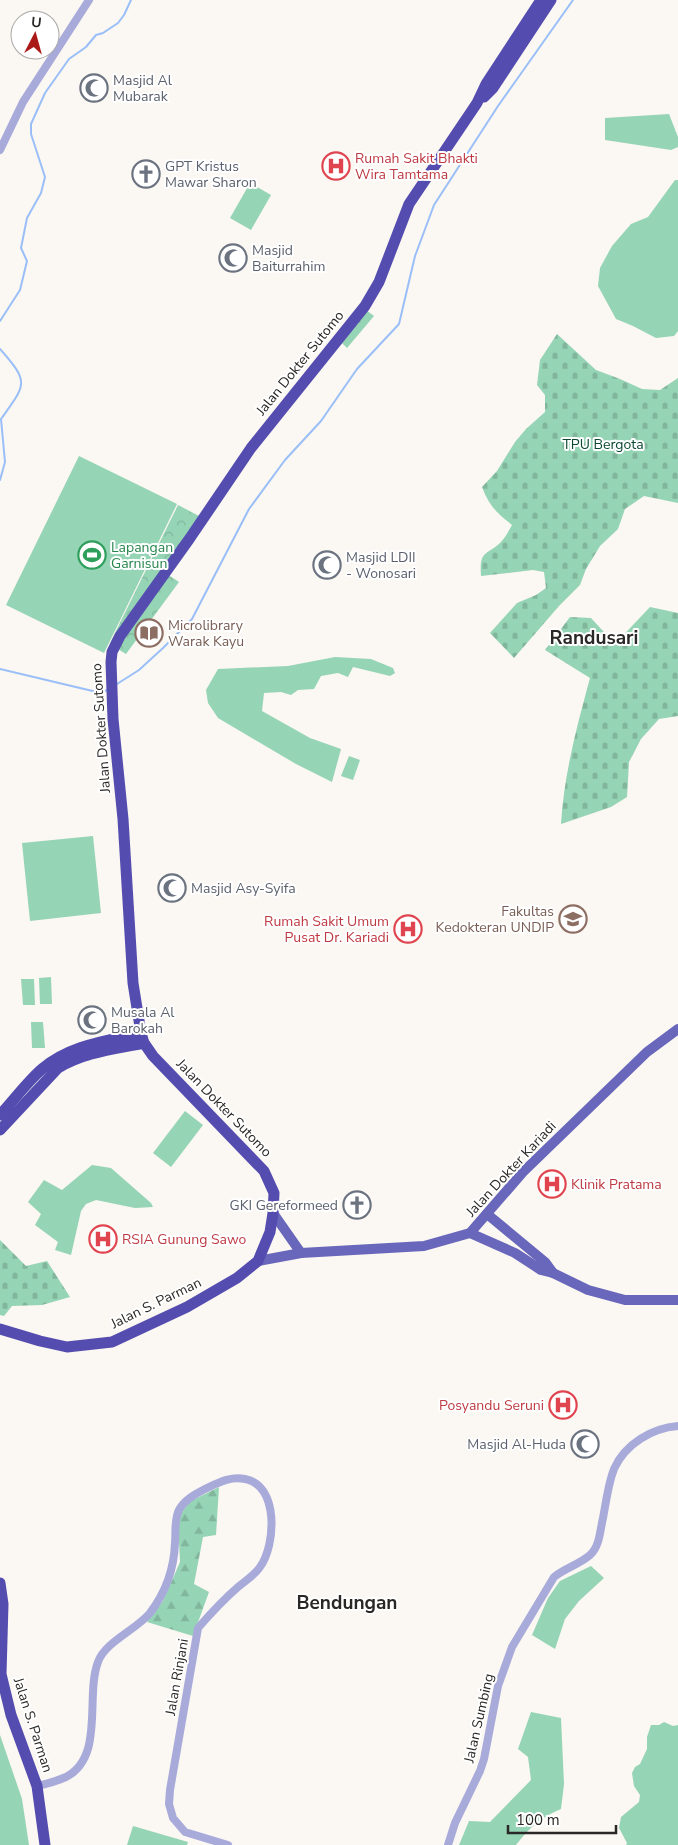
<svg xmlns="http://www.w3.org/2000/svg" width="678" height="1845" font-family="'Nunito Sans',sans-serif">
<style>
.grass{fill:#95d4b5}
.forest{fill:url(#forest-firs)}
.cemetery{fill:url(#cemetery-stones)}
.park{fill:url(#park-crowns)}
.lines{fill:none;stroke-linecap:round;stroke-linejoin:round}
.stream{stroke:#9abff8;stroke-width:2}
.minor{stroke:#a8abda;stroke-width:8}
.major{stroke:#6967bb;stroke-width:10}
.highway{stroke:#544daf;stroke-width:11}
.labels{text-anchor:middle;dominant-baseline:central;stroke-width:4;stroke-linejoin:round;paint-order:stroke}
.worship-label{font-size:14px;fill:#5b616d;stroke:#fff;text-anchor:start}
.health-label{font-size:14px;fill:#be3a42;stroke:#fff;text-anchor:start}
.street-label{font-size:14px;fill:#2a2826;stroke:#fff}
.park-label{font-size:14px;fill:#0a4831;stroke:#fff}
.leisure-label{font-size:14px;fill:#27864d;stroke:#fff;text-anchor:start}
.education-label{font-size:14px;fill:#785e54;stroke:#fff;text-anchor:start}
.district-label{font-size:19px;font-weight:bold;fill:#2a2826;stroke:#fff}
</style>
<defs>
<pattern id="forest-firs" width="22" height="20" patternUnits="userSpaceOnUse" patternTransform="scale(1.25)"><rect width="22" height="20" fill="#95d4b5"/><path d="M5 1l3.5 6h-7zM16 11l3.5 6h-7z" fill="#81b69c"/></pattern>
<pattern id="cemetery-stones" width="16" height="16" patternUnits="userSpaceOnUse" patternTransform="scale(1.25)"><rect width="16" height="16" fill="#95d4b5"/><path d="M2 7V4a2 2 0 0 1 4 0v3zM10 15v-3a2 2 0 0 1 4 0v3z" fill="#81b69c"/></pattern>
<pattern id="park-crowns" width="20" height="18" patternUnits="userSpaceOnUse" patternTransform="scale(1.25)"><rect width="20" height="18" fill="#95d4b5"/><path d="M2 6a3 3 0 1 1 6 0M12 15a3 3 0 1 1 6 0" fill="none" stroke="#81b69c"/></pattern>
</defs>
<rect width="100%" height="100%" fill="#fbf7f2"/>
<g class="grass">
<polygon points="669,114 678,137 678,147 671,150 605,140 605,118"/>
<polygon points="675,180 678,180 678,331 674,336 656,338 633,326 616,319 598,286 600,268 612,246 631,224 648,217"/>
<polygon points="250,183 271,195 251,230 230,218"/>
<polygon points="79,456 177,504 104,653 6,605"/>
<polygon points="335,657 371,659 393,668 395,673 390,676 353,667 348,677 338,673 321,676 314,689 298,690 291,695 281,692 264,693 262,711 310,738 341,749 332,782 296,764 218,718 208,703 206,690 218,669 288,666"/>
<polygon points="349,756 360,760 353,780 341,776"/>
<polygon points="93,836 101,913 30,921 22,843"/>
<polygon points="51,977 52,1004 40,1004 39,978"/>
<polygon points="21,979 34,979 35,1005 23,1005"/>
<polygon points="31,1022 43,1022 45,1048 32,1048"/>
<polygon points="185,1111 203,1125 171,1167 153,1153"/>
<polygon points="92,1165 111,1168 151,1203 153,1207 135,1208 96,1200 86,1204 81,1211 71,1255 55,1250 58,1242 35,1225 41,1214 28,1202 44,1180 62,1190"/>
<polygon points="591,1566 604,1578 579,1601 565,1619 555,1649 532,1635 548,1598 560,1581"/>
<path d="M531,1712l30,6 3,66 -3,25c-20,8 -32,19 -45,36h-57l10,-24 21,1 41,-42 -3,-23 -10,-8z"/>
<polygon points="664,1722 673,1726 678,1725 678,1845 626,1845 627,1843 619,1828 621,1817 639,1802 640,1795 634,1786 632,1773 635,1767 640,1764 647,1749 647,1737 651,1725 659,1725"/>
<polygon points="0,1735 22,1799 29,1845 0,1845"/>
<polygon points="133,1826 188,1842 187,1845 127,1845"/>
</g>
<polygon class="forest" points="219,1487 216,1535 203,1537 194,1584 209,1592 193,1636 147,1622 163,1601 180,1562 178,1518 189,1502"/>
<g class="cemetery">
<path d="M557,334l39,36 24,9 22,10 18,1 18,-12v125l-34,-7 -19,13 -7,20 -18,17 -14,23 -6,16 -21,21 -45,52 -24,-25 27,-30 19,-8 10,-7 -2,-16 -11,-2 -52,6c-2,-27 6,-20 20,-34 5,-5 8,-12 11,-17 -16,-13 -22,-18 -30,-38l15,-16 18,-29 11,-13 19,-17v-17l-8,-10 3,-25z"/>
<path d="M650,607l28,6v103l-19,3 -18,20 -12,23 -2,35 -16,10 -50,17c3,-50 16,-98 29,-146l-45,-28 25,-33 21,1 24,26z"/>
<polygon points="0,1240 26,1266 47,1261 70,1297 42,1305 12,1306 4,1316 0,1315"/>
</g>
<g class="park">
<polygon points="366,310 374,316 347,348 342,343"/>
<polygon points="178,505 201,517 109,645"/>
<polygon points="167,574 179,582 126,654 116,648"/>
</g>
<g class="lines">
<g class="stream">
<polyline points="0,321 20,290 27,261 21,248 27,218 41,193 45,177 31,134 31,124 45,93 69,59 86,47 96,35 103,33 118,23 124,15 131,0"/>
<path d="M0,349c30,34 26,35 1,70l4,43 -5,18"/>
<polyline points="0,669 101,693 107,690"/>
<polyline points="117,684 139,670 163,648 192,619 249,509 285,460 321,421 357,369 399,324 415,256 434,205 498,106 573,0"/>
</g>
<g class="minor">
<polyline points="0,150 23,102 89,0"/>
<path d="M37,1786c9,-2 20,-5 29,-9 39,-20 19,-81 32,-115 7,-20 38,-32 52,-49 16,-21 24,-43 25,-70 1,-10 -1,-24 4,-33 5,-10 16,-16 26,-21 13,-6 25,-13 40,-10 34,6 31,66 15,88 -5,8 -15,14 -22,20 -15,13 -27,26 -40,41l-28,162 -1,14 4,14 12,14 43,13"/>
<path d="M448,1845l7,-22 25,-52 4,-12 14,-73 14,-39 42,-70c11,-9 26,-13 36,-22 10,-9 10,-25 13,-37 3,-15 5,-34 11,-49 11,-25 38,-41 64,-43"/>
</g>
<g class="major">
<polyline points="273,1213 301,1253"/>
<polyline points="487,1214 545,1262 553,1273"/>
<polyline points="470,1233 515,1253 541,1270 553,1273 588,1290 625,1300 678,1300"/>
<polyline points="258,1261 301,1253 424,1246 470,1233 523,1172 647,1052 678,1029"/>
</g>
<g class="highway">
<polyline points="484,97 493,88 551,0"/>
<path d="M0,1115c14,-15 27,-33 42,-46 28,-24 65,-28 99,-36"/>
<path d="M0,1130l58,-62c26,-16 57,-19 86,-25"/>
<polyline points="0,1329 40,1341 67,1347 112,1342 187,1307 237,1278 258,1261 270,1232 273,1213 274,1193 264,1171 153,1056 144,1043 141,1033 133,983 123,819 113,719 111,662 112,652 120,636 190,538 251,448 365,306 379,282 409,204 477,103 486,84 541,0"/>
<polyline points="0,1583 3,1604 1,1674 11,1715 37,1786 45,1845"/>
</g>
</g>
<defs>
<g id="mosque-ring" transform="scale(1.4375)"><circle r="9.5" fill="#fff" stroke="#6b7280" stroke-width="1.5"/><path d="M3.5-4.9A6 6 0 1 0 3.5 4.9A5 5 0 1 1 3.5-4.9Z" fill="#6b7280"/></g>
<g id="hospital-ring" transform="scale(1.4375)"><circle r="9.5" fill="#fff" stroke="#e0444e" stroke-width="1.5"/><path d="M-5-5h3v3.5h4V-5h3V5h-3V1.5h-4V5h-3Z" fill="#e0444e"/></g>
<g id="church-ring" transform="scale(1.4375)"><circle r="9.5" fill="#fff" stroke="#6b7280" stroke-width="1.5"/><path d="M-1.2-6h2.4v3.5h3.3v2.4h-3.3V6h-2.4V-.1h-3.3v-2.4h3.3Z" fill="#6b7280"/></g>
<g id="stadium-ring" transform="scale(1.4375)"><circle r="9.5" fill="#fff" stroke="#2e9e5b" stroke-width="1.5"/><path d="M0-5a6.5 5 0 1 0 0 10a6.5 5 0 1 0 0-10ZM-3.5-1.8h7v3.6h-7Z" fill="#2e9e5b"/></g>
<g id="library-ring" transform="scale(1.4375)"><circle r="9.5" fill="#fff" stroke="#8d6e63" stroke-width="1.5"/><path d="M-6-4Q-3-5.5-.7-3.5V5Q-3 3-6 4ZM6-4Q3-5.5 .7-3.5V5Q3 3 6 4Z" fill="#8d6e63"/></g>
<g id="university-ring" transform="scale(1.4375)"><circle r="9.5" fill="#fff" stroke="#8d6e63" stroke-width="1.5"/><path d="M0-5L7-2L0 1L-7-2ZM-4 1L0 2.5L4 1V4Q0 6-4 4Z" fill="#8d6e63"/></g>
</defs>
<g fill-rule="evenodd">
<use href="#mosque-ring" x="94" y="88"/>
<use href="#hospital-ring" x="336" y="166"/>
<use href="#church-ring" x="146" y="174"/>
<use href="#mosque-ring" x="233" y="258"/>
<use href="#stadium-ring" x="92" y="555"/>
<use href="#mosque-ring" x="327" y="565"/>
<use href="#library-ring" x="149" y="633"/>
<use href="#mosque-ring" x="172" y="888"/>
<use href="#university-ring" x="573" y="919"/>
<use href="#hospital-ring" x="408" y="929"/>
<use href="#mosque-ring" x="92" y="1020"/>
<use href="#hospital-ring" x="552" y="1184"/>
<use href="#church-ring" x="357" y="1205"/>
<use href="#hospital-ring" x="103" y="1239"/>
<use href="#hospital-ring" x="563" y="1405"/>
<use href="#mosque-ring" x="585" y="1444"/>
</g>
<g class="labels">
<g class="worship-label">
<text x="113" y="80">Masjid Al<tspan x="113" dy="16">Mubarak</tspan></text>
<text x="165" y="166">GPT Kristus<tspan x="165" dy="16">Mawar Sharon</tspan></text>
<text x="252" y="250">Masjid<tspan x="252" dy="16">Baiturrahim</tspan></text>
<text x="346" y="557">Masjid LDII<tspan x="346" dy="16">- Wonosari</tspan></text>
<text x="191" y="888">Masjid Asy-Syifa</text>
<text x="111" y="1012">Musala Al<tspan x="111" dy="16">Barokah</tspan></text>
<text x="338" y="1205" text-anchor="end">GKI Gereformeed</text>
<text x="566" y="1444" text-anchor="end">Masjid Al-Huda</text>
</g>
<g class="health-label">
<text x="355" y="158">Rumah Sakit Bhakti<tspan x="355" dy="16">Wira Tamtama</tspan></text>
<text x="389" y="921" text-anchor="end">Rumah Sakit Umum<tspan x="389" dy="16">Pusat Dr. Kariadi</tspan></text>
<text x="571" y="1184">Klinik Pratama</text>
<text x="122" y="1239">RSIA Gunung Sawo</text>
<text x="544" y="1405" text-anchor="end">Posyandu Seruni</text>
</g>
<g class="street-label">
<text transform="translate(300 363) rotate(-51)">Jalan Dokter Sutomo</text>
<text transform="translate(101 728) rotate(-94)">Jalan Dokter Sutomo</text>
<text transform="translate(224 1108) rotate(46)">Jalan Dokter Sutomo</text>
<text transform="translate(511 1169) rotate(-47)">Jalan Dokter Kariadi</text>
<text transform="translate(156 1303) rotate(-26)">Jalan S. Parman</text>
<text transform="translate(177 1677) rotate(-80)">Jalan Rinjani</text>
<text transform="translate(479 1718) rotate(-77)">Jalan Sumbing</text>
<text transform="translate(33 1725) rotate(72)">Jalan S. Parman</text>
</g>
<g class="park-label">
<text x="603" y="444">TPU Bergota</text>
</g>
<g class="leisure-label">
<text x="111" y="547">Lapangan<tspan x="111" dy="16">Garnisun</tspan></text>
</g>
<g class="education-label">
<text x="168" y="625">Microlibrary<tspan x="168" dy="16">Warak Kayu</tspan></text>
<text x="554" y="911" text-anchor="end">Fakultas<tspan x="554" dy="16">Kedokteran UNDIP</tspan></text>
</g>
<g class="district-label">
<text x="594" y="638">Randusari</text>
<text x="347" y="1603">Bendungan</text>
</g>
</g>
<g transform="translate(35 35) rotate(6)"><circle r="24" fill="#ffffff" stroke="#aaa9a8"/>
<path d="M0-4L9 19L0 12L-9 19Z" fill="#ab1916"/>
<text y="-8" font-size="14" font-weight="bold" text-anchor="middle" fill="#2a2826">U</text>
</g>
<path d="M508 1825v8h108v-8" fill="none" stroke="#2a2826" stroke-width="2.5"/>
<text x="516" y="1825" font-size="15" fill="#2a2826" stroke="#ffffff" stroke-width="4" paint-order="stroke">100 m</text>
</svg>
